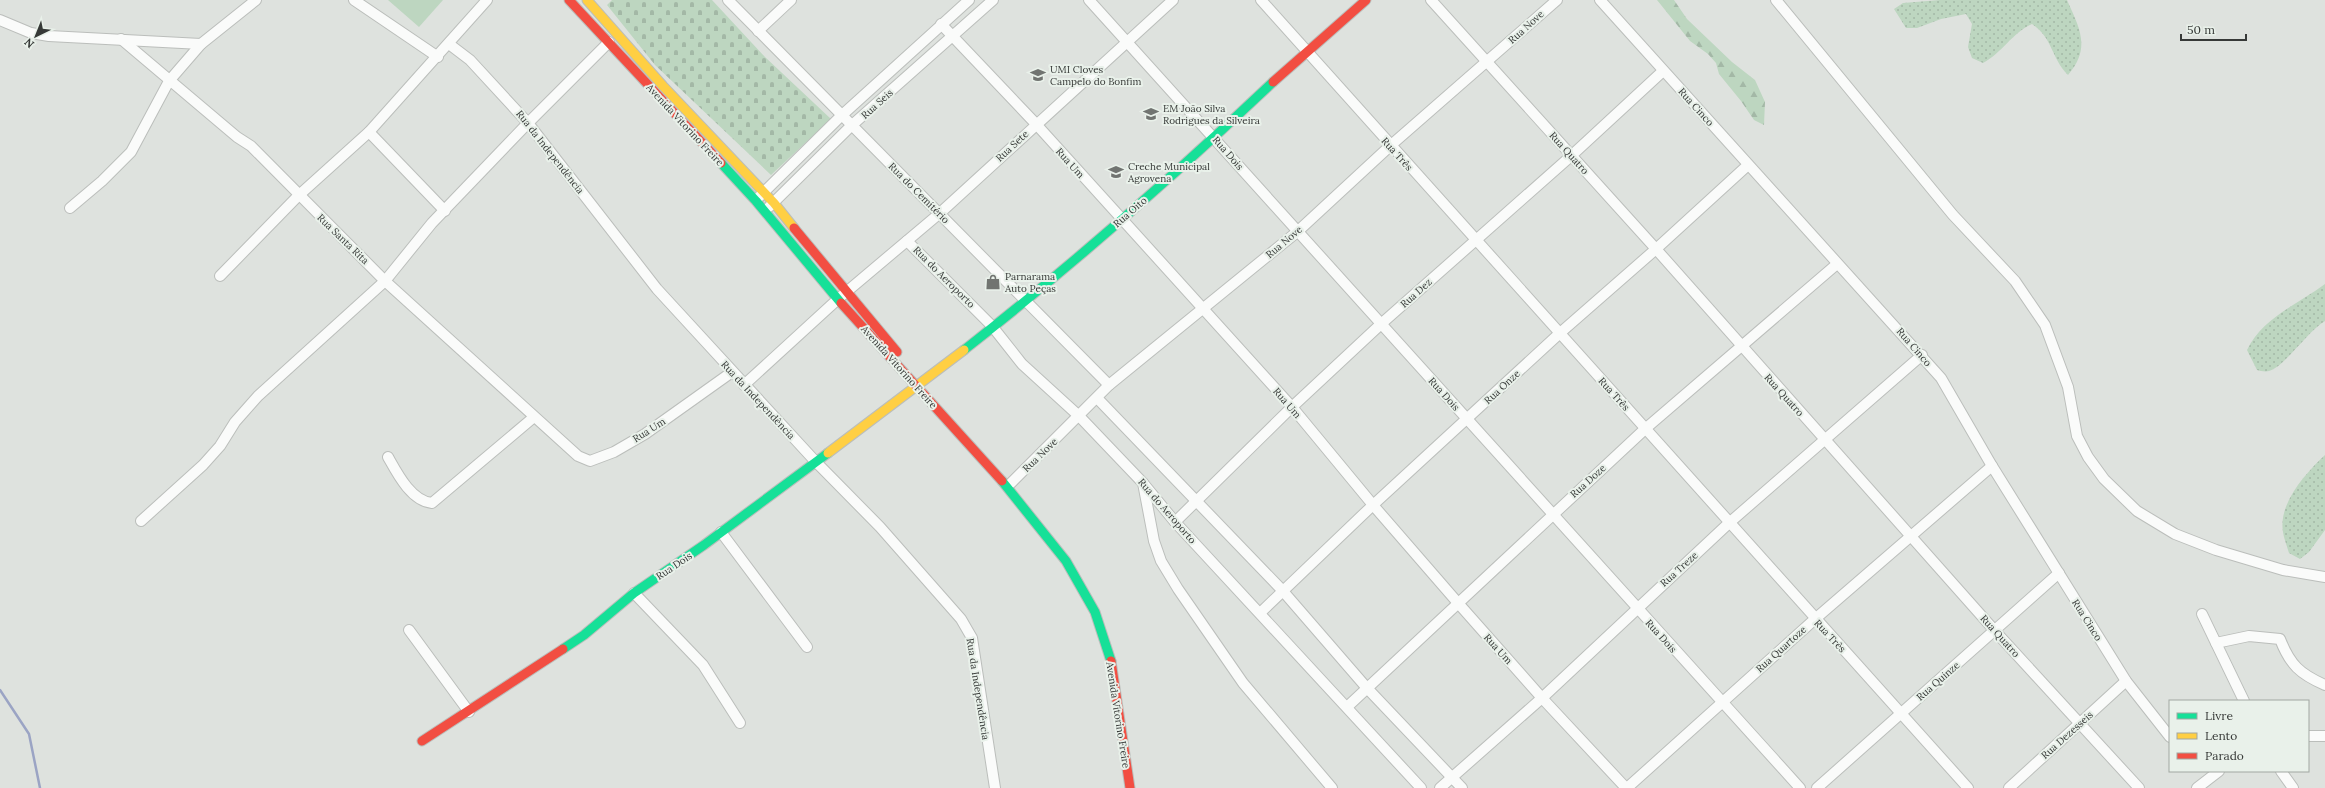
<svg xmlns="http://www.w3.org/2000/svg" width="2325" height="788" font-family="Lora,serif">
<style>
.grass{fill:url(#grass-dots)}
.forest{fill:url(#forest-firs)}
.cemetery{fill:url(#cemetery-stones)}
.pitch{fill:#bdd6c0}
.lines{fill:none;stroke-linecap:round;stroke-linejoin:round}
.stream{stroke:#9ba4c4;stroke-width:2.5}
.street-casing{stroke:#bbbebb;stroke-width:12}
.fast-casing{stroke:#bbbebb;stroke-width:11}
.slow-casing{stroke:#bbbebb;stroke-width:11}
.jam-casing{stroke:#bbbebb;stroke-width:11}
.street{stroke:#fafbfa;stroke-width:10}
.fast{stroke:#16e098;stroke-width:9}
.slow{stroke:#ffcf43;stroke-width:9}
.jam{stroke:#f24e42;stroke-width:9}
.labels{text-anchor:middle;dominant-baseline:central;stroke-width:4;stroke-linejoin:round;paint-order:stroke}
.street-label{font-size:10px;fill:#363937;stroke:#e9f1ea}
.poi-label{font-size:10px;fill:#363937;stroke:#e9f1ea;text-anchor:start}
</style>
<defs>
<pattern id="grass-dots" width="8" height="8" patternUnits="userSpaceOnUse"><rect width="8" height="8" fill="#bdd6c0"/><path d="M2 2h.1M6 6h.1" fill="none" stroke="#a3b8a6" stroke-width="1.8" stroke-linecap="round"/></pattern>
<pattern id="forest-firs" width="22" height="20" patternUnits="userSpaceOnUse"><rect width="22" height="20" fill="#bdd6c0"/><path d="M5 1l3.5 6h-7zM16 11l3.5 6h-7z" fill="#a3b8a6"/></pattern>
<pattern id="cemetery-stones" width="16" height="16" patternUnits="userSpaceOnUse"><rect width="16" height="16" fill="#bdd6c0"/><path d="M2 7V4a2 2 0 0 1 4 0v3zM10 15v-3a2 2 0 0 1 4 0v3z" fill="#a3b8a6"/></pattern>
</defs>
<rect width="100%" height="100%" fill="#dee2de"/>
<g class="grass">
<path d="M1940,0h127c13,29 24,48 1,75 -17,-17 -15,-37 -36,-51 -20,9 -30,29 -49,39l-11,-5 -4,-11 4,-23 -6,-10 -25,5 -24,9h-11l-12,-19 9,-6z"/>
<path d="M2325,284v37c-17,10 -41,46 -56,50 -3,1 -9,0 -12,-1l-10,-20c16,-33 50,-45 78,-66z"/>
<path d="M2325,455v75l-16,22 -9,7 -11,-6c-2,-7 -5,-14 -6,-21 -5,-29 23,-59 42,-77z"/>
</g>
<polygon class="forest" points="1657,0 1674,0 1687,19 1732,62 1755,80 1765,102 1764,125 1754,120 1741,101 1719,74 1716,63 1708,54 1690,41"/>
<polygon class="cemetery" points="612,0 712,0 765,57 831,119 771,175 655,65 607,5"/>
<polygon class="pitch" points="388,0 443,0 419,27"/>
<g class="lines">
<polyline class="stream" points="0,690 29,734 40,788"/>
<g class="street-casing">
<g id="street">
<polyline points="354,0 438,57"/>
<polyline points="728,0 1109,385"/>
<polyline points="1089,0 1800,788"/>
<polyline points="1261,0 1968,788"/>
<polyline points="1431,0 1656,249 1995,631 2139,788"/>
<polyline points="1600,0 1941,378 1992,466 2126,681 2170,737"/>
<polyline points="1776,0 1953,215 2015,281 2045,325 2068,387 2077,436 2088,457 2104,479 2137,511 2175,534 2216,550 2283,570 2325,577"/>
<polyline points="0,20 31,33 49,36 201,44"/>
<polyline points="941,24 1036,124 1292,407 1373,505 1458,603 1542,698 1626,788"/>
<polyline points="758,31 791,0"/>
<polyline points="121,39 237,137 251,146 385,281 578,456 590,461 614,452 645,434 732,372"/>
<polyline points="449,44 470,60 528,123 657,289 815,461 880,527 961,619 972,638 995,788"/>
<polyline points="369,132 445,211"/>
<polyline points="759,197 841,116 969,0"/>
<polyline points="769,207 851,126 993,0"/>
<polyline points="70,208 102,181 131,152 169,81 201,44 256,0"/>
<polyline points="907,241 992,326 1022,364 1079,416 1143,483 1175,522 1421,788"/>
<polyline points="220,276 298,196 369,132 487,0"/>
<polyline points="744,385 838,299 940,213 1173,0"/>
<polyline points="1097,398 1282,590 1366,687 1462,788"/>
<path d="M388,457c9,16 23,44 44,46l102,-86"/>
<polyline points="1011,483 1109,385 1297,232 1390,146 1557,0"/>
<polyline points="1143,483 1154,541 1161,561 1178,589 1243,683 1332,788"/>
<polyline points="141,521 203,465 220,446 235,422 258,396 385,281 432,223 528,123 609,42"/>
<polyline points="1175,522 1292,407 1381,324 1571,156 1663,71"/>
<polyline points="721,532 807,647"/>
<polyline points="634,593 703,665 740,723"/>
<polyline points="1260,613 1373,505 1560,333 1656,249 1748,165"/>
<polyline points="2202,614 2244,701"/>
<polyline points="409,630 469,712"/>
<path d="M2216,643l33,-7 31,3c10,26 20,35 45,46"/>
<polyline points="1347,707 1645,429 1837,264"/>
<polyline points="2308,736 2325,736"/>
<polyline points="2281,771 2293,788"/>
<polyline points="1440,788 1542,698 1729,523 1922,355"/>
<polyline points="1627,788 1815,619 1992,466"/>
<polyline points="1817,788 2059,573"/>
<polyline points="2009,788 2126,681"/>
<polyline points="2197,788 2219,771"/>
</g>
</g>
<g class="fast-casing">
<g id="fast">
<polyline points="721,163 756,201 841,303"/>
<path d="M964,350c107,-84 210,-174 309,-268"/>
<polyline points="1002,481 1066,561 1095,612 1111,661"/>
<polyline points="563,649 584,635 634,593 704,545 828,453"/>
</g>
</g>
<g class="slow-casing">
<g id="slow">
<polyline points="587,0 663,86 774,203 794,228"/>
<polyline points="828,453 964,350"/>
</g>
</g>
<g class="jam-casing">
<g id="jam">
<polyline points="569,0 721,163"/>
<polyline points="1273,82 1366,0"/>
<polyline points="794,228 897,352"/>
<polyline points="841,303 1002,481"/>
<polyline points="1111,661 1130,788"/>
<polyline points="422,741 563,649"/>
</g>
</g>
<use href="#street" class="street"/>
<use href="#fast" class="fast"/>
<use href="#slow" class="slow"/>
<use href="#jam" class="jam"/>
</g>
<defs>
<g id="school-bare" transform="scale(1.2)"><path d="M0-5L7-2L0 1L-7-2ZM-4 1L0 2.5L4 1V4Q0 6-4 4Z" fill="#717471" stroke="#e9f1ea" stroke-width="2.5" paint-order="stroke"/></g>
<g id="shop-bare" transform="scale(1.2)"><path d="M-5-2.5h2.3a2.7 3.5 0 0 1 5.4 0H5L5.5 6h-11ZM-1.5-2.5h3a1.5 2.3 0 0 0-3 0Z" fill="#717471" stroke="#e9f1ea" stroke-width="2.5" paint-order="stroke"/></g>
</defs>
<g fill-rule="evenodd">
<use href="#school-bare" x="1038" y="75"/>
<use href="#school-bare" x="1151" y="114"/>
<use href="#school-bare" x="1116" y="172"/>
<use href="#shop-bare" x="993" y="282"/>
</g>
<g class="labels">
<g class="street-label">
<text transform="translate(1526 27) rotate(-42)">Rua Nove</text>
<text transform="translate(877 104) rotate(-42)">Rua Seis</text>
<text transform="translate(1696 107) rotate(48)">Rua Cinco</text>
<text transform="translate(685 125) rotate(47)">Avenida Vitorino Freire</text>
<text transform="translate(1012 146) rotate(-43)">Rua Sete</text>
<text transform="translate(550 152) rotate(52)">Rua da Independência</text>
<text transform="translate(1228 153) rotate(49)">Rua Dois</text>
<text transform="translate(1569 153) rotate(48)">Rua Quatro</text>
<text transform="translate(1397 154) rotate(48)">Rua Três</text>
<text transform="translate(1070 163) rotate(48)">Rua Um</text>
<text transform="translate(919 193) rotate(45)">Rua do Cemitério</text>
<text transform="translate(1130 212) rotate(-41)">Rua Oito</text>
<text transform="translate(343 239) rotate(44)">Rua Santa Rita</text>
<text transform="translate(1284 242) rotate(-40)">Rua Nove</text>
<text transform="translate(944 277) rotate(45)">Rua do Aeroporto</text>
<text transform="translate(1416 293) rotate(-42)">Rua Dez</text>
<text transform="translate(1914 347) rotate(49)">Rua Cinco</text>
<text transform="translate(899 367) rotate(48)">Avenida Vitorino Freire</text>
<text transform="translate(1502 387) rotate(-43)">Rua Onze</text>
<text transform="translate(1444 394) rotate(48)">Rua Dois</text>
<text transform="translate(1614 394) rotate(48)">Rua Três</text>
<text transform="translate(1784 395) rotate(48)">Rua Quatro</text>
<text transform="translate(758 400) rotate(47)">Rua da Independência</text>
<text transform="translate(1287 403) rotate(49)">Rua Um</text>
<text transform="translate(649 430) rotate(-32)">Rua Um</text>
<text transform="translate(1040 455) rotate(-44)">Rua Nove</text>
<text transform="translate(1588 481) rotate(-42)">Rua Doze</text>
<text transform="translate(1167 511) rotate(49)">Rua do Aeroporto</text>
<text transform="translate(674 566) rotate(-34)">Rua Dois</text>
<text transform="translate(1679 569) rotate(-42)">Rua Treze</text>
<text transform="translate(2087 620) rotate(58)">Rua Cinco</text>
<text transform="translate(1661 636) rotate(48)">Rua Dois</text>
<text transform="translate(1830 636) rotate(47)">Rua Três</text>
<text transform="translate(2000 636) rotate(48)">Rua Quatro</text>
<text transform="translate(1498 649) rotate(48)">Rua Um</text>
<text transform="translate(1781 649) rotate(-42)">Rua Quartoze</text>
<text transform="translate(1938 681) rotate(-41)">Rua Quinze</text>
<text transform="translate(978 689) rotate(81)">Rua da Independência</text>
<text transform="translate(1118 715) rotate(81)">Avenida Vitorino Freire</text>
<text transform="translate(2067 735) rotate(-42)">Rua Dezesseis</text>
</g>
<g class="poi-label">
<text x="1050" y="69">UMI Cloves<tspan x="1050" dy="12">Campelo do Bonfim</tspan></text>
<text x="1163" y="108">EM João Silva<tspan x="1163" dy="12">Rodrigues da Silveira</tspan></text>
<text x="1128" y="166">Creche Municipal<tspan x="1128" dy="12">Agrovena</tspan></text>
<text x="1005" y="276">Parnarama<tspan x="1005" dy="12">Auto Peças</tspan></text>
</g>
</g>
<rect x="2169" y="700" width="140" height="72" fill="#e9f1ea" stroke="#a1a7a2"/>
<rect x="2177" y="713" width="20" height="6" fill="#16e098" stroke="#a1a7a2"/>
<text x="2205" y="720" font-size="12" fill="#363937">Livre</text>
<rect x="2177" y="733" width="20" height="6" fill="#ffcf43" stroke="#a1a7a2"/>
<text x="2205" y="740" font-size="12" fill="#363937">Lento</text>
<rect x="2177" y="753" width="20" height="6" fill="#f24e42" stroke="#a1a7a2"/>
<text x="2205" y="760" font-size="12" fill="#363937">Parado</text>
<g transform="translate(36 36) rotate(223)" stroke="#e9f1ea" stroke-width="3" paint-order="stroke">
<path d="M0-3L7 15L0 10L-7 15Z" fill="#363937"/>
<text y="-6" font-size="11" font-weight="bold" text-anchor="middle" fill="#363937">N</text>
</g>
<path d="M2181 34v6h65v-6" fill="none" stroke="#363937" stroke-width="2"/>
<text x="2187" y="34" font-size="12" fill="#363937" stroke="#e9f1ea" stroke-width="3" paint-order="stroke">50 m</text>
</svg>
